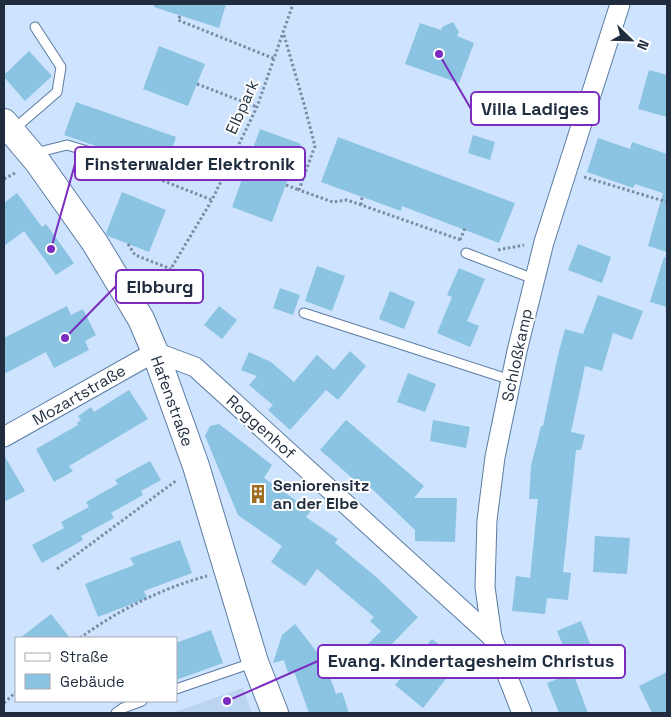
<svg xmlns="http://www.w3.org/2000/svg" width="671" height="717" font-family="'Space Grotesk',sans-serif">
<style>
.built{fill:#bbd4f2}
.building{fill:#8bc3e2}
.lines{fill:none;stroke-linecap:round;stroke-linejoin:round}
.lane-casing{stroke:#5a7ca3;stroke-width:11}
.street-casing{stroke:#5a7ca3;stroke-width:21}
.secondary-casing{stroke:#5a7ca3;stroke-width:28}
.path{stroke:#7a8ca2;stroke-width:3;stroke-dasharray:2.5 2.5;stroke-linecap:butt}
.lane{stroke:#fff;stroke-width:9}
.street{stroke:#fff;stroke-width:19}
.secondary{stroke:#fff;stroke-width:26}
.labels{text-anchor:middle;dominant-baseline:central;stroke-width:4;stroke-linejoin:round;paint-order:stroke}
.street-label{font-size:16px;fill:#1f2d3e;stroke:#fff}
.poi-label{font-size:16px;font-weight:bold;fill:#1f2d3e;stroke:#fff;text-anchor:start}
.leader{fill:none;stroke:#7b2cbf;stroke-width:2}
.callout-dot{fill:#7b2cbf;stroke:#fff;stroke-width:2}
.callout{fill:#fff;stroke:#7b2cbf;stroke-width:2}
.callout-label{font-size:18px;text-anchor:middle;font-weight:bold;fill:#1f2d3e}
</style>
<rect width="100%" height="100%" fill="#cde3fe"/>
<polygon class="built" points="243,688 252,713 172,713"/>
<g class="building">
<polygon points="154,4 226,4 219,28 154,7"/>
<polygon points="453,22 459,32 457,36 474,43 459,83 405,64 420,23 441,30 442,27"/>
<polygon points="159,46 205,64 188,106 143,89"/>
<polygon points="29,51 52,76 25,101 4,77 4,75"/>
<polygon points="649,70 667,75 667,117 638,109"/>
<polygon points="76,102 176,137 165,170 64,135"/>
<polygon points="260,129 301,144 272,222 232,207"/>
<polygon points="473,135 495,142 490,160 468,153"/>
<polygon points="338,137 515,203 499,243 402,206 401,211 321,182"/>
<polygon points="598,138 630,149 632,142 667,154 667,252 648,246 663,193 666,194 635,184 633,188 587,172"/>
<polygon points="122,192 166,210 149,252 108,236 106,233"/>
<polygon points="17,193 42,227 46,224 74,263 56,275 24,231 4,246 4,203"/>
<polygon points="578,244 611,257 602,283 568,270"/>
<polygon points="664,257 667,258 667,307 650,302"/>
<polygon points="317,266 345,276 332,311 305,301"/>
<polygon points="459,268 485,279 467,321 479,326 470,347 437,333 452,297 447,295"/>
<polygon points="280,288 300,295 293,315 273,308"/>
<polygon points="390,291 415,302 404,329 379,319"/>
<polygon points="598,295 643,311 632,340 613,333 602,371 585,366 571,432 585,435 581,450 576,450 563,572 571,573 568,600 547,598 545,614 512,611 516,576 530,578 538,499 529,499 531,466 541,426 543,426 558,355 565,329 583,334"/>
<polygon points="67,306 71,315 83,309 96,335 85,341 89,350 54,368 46,352 4,374 4,338"/>
<polygon points="219,306 237,320 222,339 204,325"/>
<polygon points="350,351 366,366 338,400 326,390 290,430 268,410 273,405 249,385 257,376 241,370 249,352 271,362 294,382 317,355 334,370"/>
<polygon points="408,373 436,384 425,412 397,402"/>
<polygon points="129,390 148,419 69,466 73,471 54,482 36,449 78,425 77,423 81,420 78,416 91,407 94,412"/>
<polygon points="346,420 424,486 414,498 457,498 455,542 415,541 415,530 370,487 367,491 320,450"/>
<polygon points="433,420 470,427 466,448 430,441"/>
<polygon points="219,424 272,465 264,478 311,511 306,517 338,539 335,543 375,576 418,617 366,671 353,659 381,631 370,621 374,617 317,569 305,586 271,562 282,546 238,515 205,436 210,426"/>
<polygon points="4,455 25,491 4,502"/>
<polygon points="150,461 161,480 141,491 143,495 111,513 114,518 81,536 83,540 42,563 32,545 64,528 61,522 89,507 86,502 118,484 115,480"/>
<polygon points="595,536 630,538 627,574 593,572"/>
<polygon points="180,540 192,573 144,591 147,598 98,617 85,584 134,565 130,558"/>
<polygon points="51,614 70,638 20,638"/>
<polygon points="581,621 593,651 569,660 557,631"/>
<polygon points="295,624 324,661 336,694 342,692 349,713 309,713 294,671 288,673 284,660 273,663 282,635"/>
<polygon points="211,630 223,663 176,680 176,643"/>
<polygon points="432,639 460,661 423,708 395,685"/>
<polygon points="667,672 667,713 652,713 639,686"/>
<polygon points="573,673 588,713 559,713 547,683"/>
</g>
<g class="lines">
<g class="lane-casing">
<g id="lane">
<polyline points="14,129 57,92 61,67 35,27"/>
<polyline points="35,153 67,145 107,157"/>
<polyline points="466,253 534,279"/>
<polyline points="304,313 511,380"/>
<polyline points="176,689 252,663"/>
<polyline points="116,713 123,708 142,701"/>
</g>
</g>
<g class="street-casing">
<g id="street">
<polyline points="4,437 155,352 195,367 492,637"/>
<polyline points="522,713 492,637 485,587 487,520 495,457 517,351 544,242 620,4"/>
</g>
</g>
<g class="secondary-casing">
<polyline id="secondary" points="4,122 37,161 95,243 141,319 155,352 196,466 255,662 275,713"/>
</g>
<g class="path">
<polyline points="180,16 178,20 275,59"/>
<polyline points="284,35 304,104 315,146 299,190 333,202 347,200 461,240"/>
<polyline points="197,84 257,107"/>
<polyline points="119,161 118,163 212,200"/>
<polyline points="584,177 667,202"/>
<polyline points="4,179 17,172"/>
<polyline points="286,185 299,190"/>
<polyline points="361,205 362,197"/>
<polyline points="460,240 465,228"/>
<polyline points="128,244 135,255 171,269"/>
<polyline points="498,250 524,245"/>
<polyline points="154,297 212,200 257,107 293,4"/>
<polyline points="57,569 177,480"/>
<path d="M80,638c37,-27 82,-50 127,-62"/>
<polyline points="4,703 16,692"/>
</g>
<use href="#lane" class="lane"/>
<use href="#street" class="street"/>
<use href="#secondary" class="secondary"/>
</g>
<defs>
<g id="building-bare" transform="scale(1.5)"><path d="M-4-6H4V6H1V3H-1V6H-4ZM-2.5-4.3h1.7v1.8h-1.7ZM.8-4.3h1.7v1.8H.8ZM-2.5-1h1.7V.8h-1.7ZM.8-1h1.7V.8H.8Z" fill="#9d6c20" stroke="#fff" stroke-width="2.5" paint-order="stroke"/></g>
</defs>
<g fill-rule="evenodd">
<use href="#building-bare" x="258" y="494"/>
</g>
<g class="labels">
<g class="street-label">
<text transform="translate(242 107) rotate(-66)">Elbpark</text>
<text transform="translate(517 355) rotate(-78)">Schloßkamp</text>
<text transform="translate(79 395) rotate(-30)">Mozartstraße</text>
<text transform="translate(172 401) rotate(70)">Hafenstraße</text>
<text transform="translate(261 427) rotate(42)">Roggenhof</text>
</g>
<g class="poi-label">
<text x="273" y="485">Seniorensitz<tspan x="273" dy="18">an der Elbe</tspan></text>
</g>
</g>
<path class="leader" d="M439 54L471 109M51 249L75 164M65 338L116 286M227 701L318 661"/>
<g class="callout-dot">
<circle cx="439" cy="54" r="5"/>
<circle cx="51" cy="249" r="5"/>
<circle cx="65" cy="338" r="5"/>
<circle cx="227" cy="701" r="5"/>
</g>
<g class="callout">
<rect x="471" y="92" width="128" height="33" rx="5"/>
<rect x="75" y="147" width="230" height="33" rx="5"/>
<rect x="116" y="270" width="87" height="33" rx="5"/>
<rect x="318" y="645" width="307" height="33" rx="5"/>
</g>
<g class="callout-label">
<text x="535" y="115">Villa Ladiges</text>
<text x="190" y="170">Finsterwalder Elektronik</text>
<text x="160" y="293">Elbburg</text>
<text x="471" y="667">Evang. Kindertagesheim Christus</text>
</g>
<rect width="671" height="717" fill="none" stroke="#1f2d3e" stroke-width="10"/>
<rect x="15" y="637" width="162" height="65" fill="#ffffff" stroke="#a5abb2"/>
<rect x="25" y="653" width="25" height="8" fill="#ffffff" stroke="#a5abb2"/>
<text x="60" y="662" font-size="15" fill="#1f2d3e">Straße</text>
<rect x="25" y="674" width="25" height="15" fill="#8bc3e2" stroke="#a5abb2"/>
<text x="60" y="687" font-size="15" fill="#1f2d3e">Gebäude</text>
<g transform="translate(631 40) rotate(113)" stroke="#ffffff" stroke-width="4" paint-order="stroke">
<path d="M0-4L9 19L0 12L-9 19Z" fill="#1f2d3e"/>
<text y="-8" font-size="14" font-weight="bold" text-anchor="middle" fill="#1f2d3e">N</text>
</g>
</svg>
